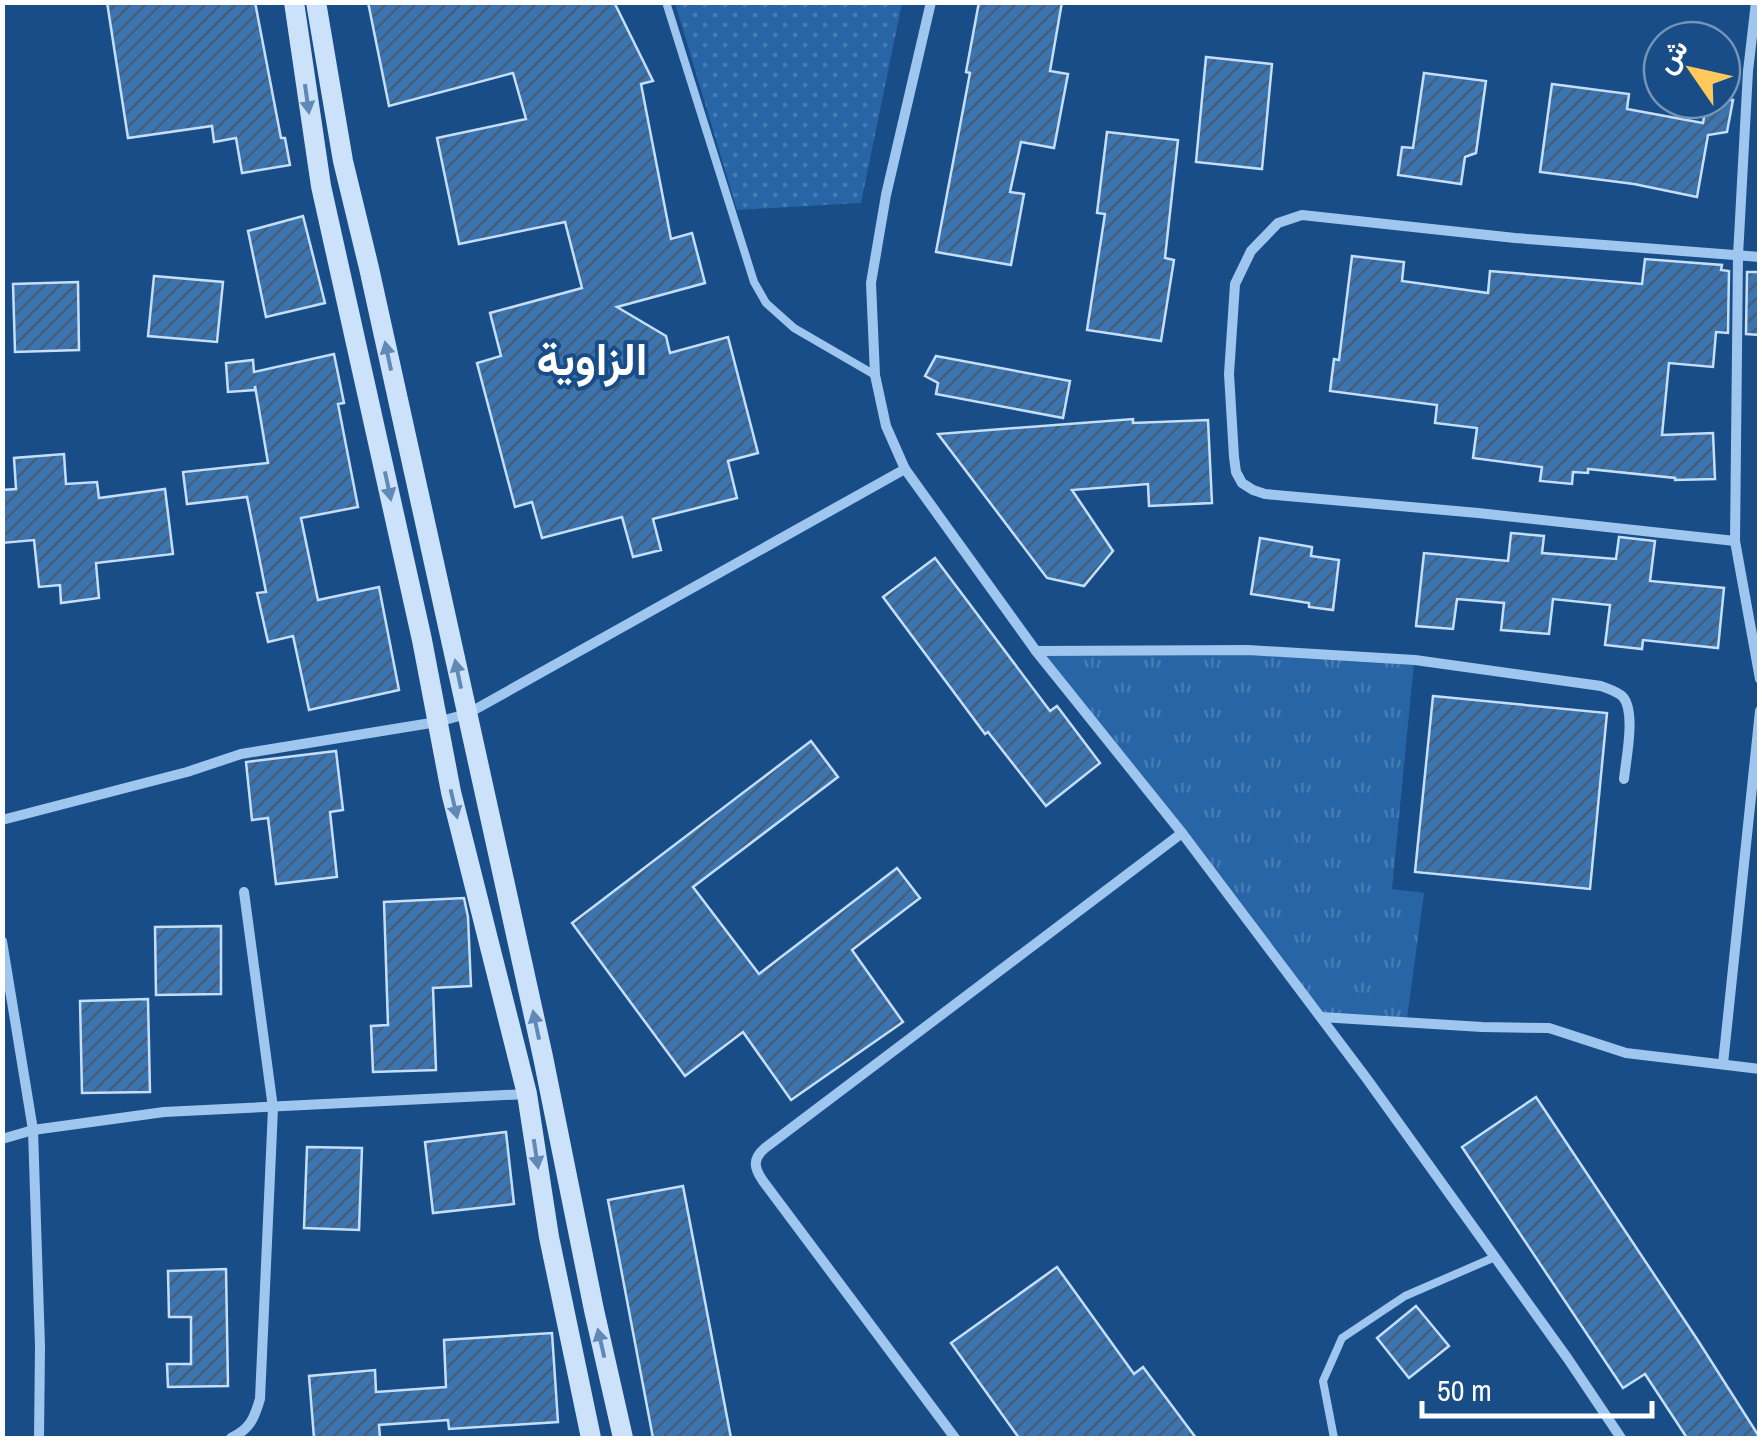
<svg xmlns="http://www.w3.org/2000/svg" width="1762" height="1441" font-family="'Archivo Narrow',Vazirmatn,sans-serif">
<style>
.grass{fill:url(#grass-dots)}
.park{fill:url(#park-tufts)}
.building{fill:url(#building-hatch);stroke:#c5dffa;stroke-width:2.5}
.lines{fill:none;stroke-linecap:round;stroke-linejoin:round}
.lane{stroke:#9fc6ee;stroke-width:8}
.street{stroke:#9fc6ee;stroke-width:10}
.secondary{stroke:#cce2fa;stroke-width:20}
.oneway{fill:#6089b6}
.labels{text-anchor:middle;dominant-baseline:central;stroke-width:8;stroke-linejoin:round;paint-order:stroke}
.town-label{font-size:45px;font-weight:bold;fill:#fff;stroke:#184d88}
</style>
<defs>
<pattern id="grass-dots" width="8" height="8" patternUnits="userSpaceOnUse" patternTransform="scale(2.5)"><rect width="8" height="8" fill="#2765a6"/><path d="M2 2h.1M6 6h.1" fill="none" stroke="#477cb3" stroke-width="1.8" stroke-linecap="round"/></pattern>
<pattern id="park-tufts" width="24" height="20" patternUnits="userSpaceOnUse" patternTransform="scale(2.5)"><rect width="24" height="20" fill="#2765a6"/><path d="M3 7l-1-3M5 7V3M7 7l1-3M15 17l-1-3M17 17v-4M19 17l1-3" fill="none" stroke="#477cb3"/></pattern>
<pattern id="building-hatch" width="6" height="6" patternUnits="userSpaceOnUse" patternTransform="scale(2.5)"><rect width="6" height="6" fill="#3c74b0"/><path d="M-1 1l2-2M0 6l6-6M5 7l2-2" fill="none" stroke="#455e79"/></pattern>
</defs>
<rect width="100%" height="100%" fill="#184d88"/>
<polygon class="grass" points="675,3 902,3 861,203 737,210"/>
<polygon class="park" points="1037,651 1249,652 1414,663 1392,889 1424,893 1407,1018 1322,1014"/>
<g class="building">
<polygon points="107,2 255,2 281,138 285,138 290,165 242,173 236,138 214,142 212,126 128,138"/>
<polygon points="368,2 614,2 653,81 641,84 671,239 692,233 705,283 617,307 666,336 670,353 728,337 758,453 728,461 737,498 653,519 661,550 633,557 622,517 542,538 532,502 515,507 477,363 501,356 490,313 582,288 565,222 459,244 437,138 526,119 513,73 389,106"/>
<polygon points="979,2 1062,2 1050,71 1068,74 1054,148 1021,142 1010,192 1024,194 1011,265 936,252 970,73 966,72"/>
<polygon points="1206,57 1272,64 1262,169 1196,162"/>
<polygon points="1424,73 1486,81 1476,153 1465,157 1461,184 1398,175 1402,147 1413,148"/>
<polygon points="1552,84 1629,94 1627,109 1703,123 1707,100 1733,100 1727,132 1708,135 1697,197 1634,184 1540,172"/>
<polygon points="1107,132 1178,140 1165,258 1174,260 1161,341 1087,330 1105,214 1097,213"/>
<polygon points="303,216 325,303 266,317 248,231"/>
<polygon points="1352,256 1404,262 1402,281 1488,293 1490,271 1642,284 1645,259 1722,265 1721,270 1729,271 1728,333 1716,332 1713,367 1669,363 1662,435 1713,433 1715,479 1675,480 1675,478 1588,469 1588,473 1573,472 1572,484 1540,481 1542,467 1473,458 1477,428 1435,423 1437,405 1330,391 1334,359 1339,360"/>
<polygon points="1747,272 1760,272 1760,335 1746,334"/>
<polygon points="154,276 223,282 217,342 148,336"/>
<polygon points="78,282 79,350 15,352 13,284"/>
<polygon points="334,354 344,403 338,404 358,507 301,518 318,600 379,587 399,690 309,710 293,636 268,642 257,593 266,592 247,497 187,504 183,472 268,463 255,386 255,390 228,392 226,363 253,360 254,372"/>
<polygon points="936,356 1070,381 1063,418 936,394 938,383 925,376"/>
<polygon points="1133,419 1133,423 1208,420 1212,503 1149,506 1148,484 1072,490 1113,551 1084,586 1047,578 938,434"/>
<polygon points="64,454 66,484 97,482 99,498 165,489 173,554 96,563 99,598 61,603 60,585 39,587 34,540 2,543 2,490 16,489 14,458"/>
<polygon points="1511,533 1544,536 1542,553 1616,559 1619,537 1655,541 1650,581 1724,588 1718,648 1643,640 1642,649 1605,645 1610,605 1553,599 1549,634 1501,630 1504,603 1457,599 1453,629 1416,626 1424,553 1508,561"/>
<polygon points="1260,538 1312,547 1311,556 1339,560 1333,610 1309,607 1309,603 1251,594"/>
<polygon points="935,558 1050,711 1057,706 1100,763 1046,806 988,732 985,734 883,597"/>
<polygon points="1433,696 1607,713 1590,889 1415,872"/>
<polygon points="811,741 838,777 693,887 759,974 897,868 920,898 852,950 903,1022 791,1100 743,1032 685,1076 572,923"/>
<polygon points="336,751 343,810 330,812 337,877 276,884 268,818 252,820 246,762"/>
<polygon points="464,898 468,917 471,986 433,988 436,1070 373,1072 371,1026 388,1025 384,902"/>
<polygon points="221,926 221,994 156,995 155,927"/>
<polygon points="148,999 150,1092 82,1093 80,1001"/>
<polygon points="1536,1097 1697,1339 1760,1438 1687,1438 1645,1374 1623,1388 1462,1147"/>
<polygon points="506,1132 514,1204 433,1213 425,1142"/>
<polygon points="307,1147 362,1148 359,1230 304,1228"/>
<polygon points="683,1186 731,1438 653,1438 608,1200"/>
<polygon points="1057,1267 1134,1374 1143,1367 1196,1438 1019,1438 951,1343"/>
<polygon points="226,1269 228,1386 168,1387 167,1364 191,1364 191,1317 169,1317 168,1271"/>
<polygon points="1416,1306 1449,1346 1409,1378 1377,1338"/>
<polygon points="552,1333 558,1422 449,1429 448,1420 379,1425 380,1438 314,1438 309,1376 375,1370 376,1392 446,1387 444,1340"/>
</g>
<g class="lines">
<g class="lane">
<polyline points="666,2 754,282 766,303 794,328 875,375"/>
<polyline points="1334,1438 1323,1381 1342,1338 1405,1296 1495,1257"/>
</g>
<g class="street">
<polyline points="931,2 886,195 871,283 875,375 886,426 905,469 1036,651 1182,833 1367,1079 1568,1359 1621,1438"/>
<polyline points="1756,2 1748,71 1738,256 1735,541 1760,679"/>
<polyline points="1735,541 1478,513 1265,494 1253,490 1242,483 1236,472 1234,457 1229,374 1235,284 1251,251 1278,223 1302,215 1515,238 1760,257"/>
<path d="M1036,651l212,-1 167,10 186,26c7,3 16,5 22,11 13,15 3,62 1,82"/>
<polyline points="2,820 187,772 241,754 437,722 467,714 905,469"/>
<polyline points="2,941 33,1130 40,1346 39,1438"/>
<polyline points="1321,1017 1482,1027 1549,1028 1626,1053 1760,1069"/>
<polyline points="1723,1064 1760,711"/>
<polyline points="2,1139 33,1130 164,1112 527,1094"/>
<path d="M231,1438c19,-9 23,-19 29,-39l13,-291 -29,-216"/>
<path d="M955,1438l-192,-257c-9,-13 -11,-22 2,-33l417,-315"/>
</g>
<g class="secondary">
<polyline points="294,2 321,186 422,640 451,792 527,1094 549,1237 591,1438"/>
<polyline points="316,2 343,161 369,268 543,1057 594,1310 623,1438"/>
</g>
</g>
<defs><path id="oneway-solid" d="M-6-.8H1V-3.2L6.5 0L1 3.2V.8H-6Z" transform="scale(2.5)"/></defs>
<g class="oneway">
<use href="#oneway-solid" transform="translate(307 99) rotate(82)"/>
<use href="#oneway-solid" transform="translate(388 356) rotate(-102)"/>
<use href="#oneway-solid" transform="translate(388 486) rotate(78)"/>
<use href="#oneway-solid" transform="translate(458 674) rotate(-102)"/>
<use href="#oneway-solid" transform="translate(454 804) rotate(77)"/>
<use href="#oneway-solid" transform="translate(536 1025) rotate(-102)"/>
<use href="#oneway-solid" transform="translate(536 1154) rotate(81)"/>
<use href="#oneway-solid" transform="translate(601 1343) rotate(-103)"/>
</g>
<g class="labels">
<g class="town-label">
<text x="592" y="358">الزاوية</text>
</g>
</g>
<rect width="1762" height="1441" fill="none" stroke="#ffffff" stroke-width="10"/>
<g transform="translate(1692 70) rotate(304)"><circle r="48" fill="#184d88" stroke="#7494b8" stroke-width="2.5"/>
<path d="M0-8L18 38L0 25L-18 38Z" fill="#ffc95c"/>
<text y="-15" font-size="28" font-weight="bold" text-anchor="middle" fill="#ffffff">ش</text>
</g>
<path d="M1422 1401v15h230v-15" fill="none" stroke="#ffffff" stroke-width="5"/>
<text x="1437" y="1401" font-size="30" fill="#ffffff" stroke="#184d88" stroke-width="8" paint-order="stroke">50 m</text>
</svg>
